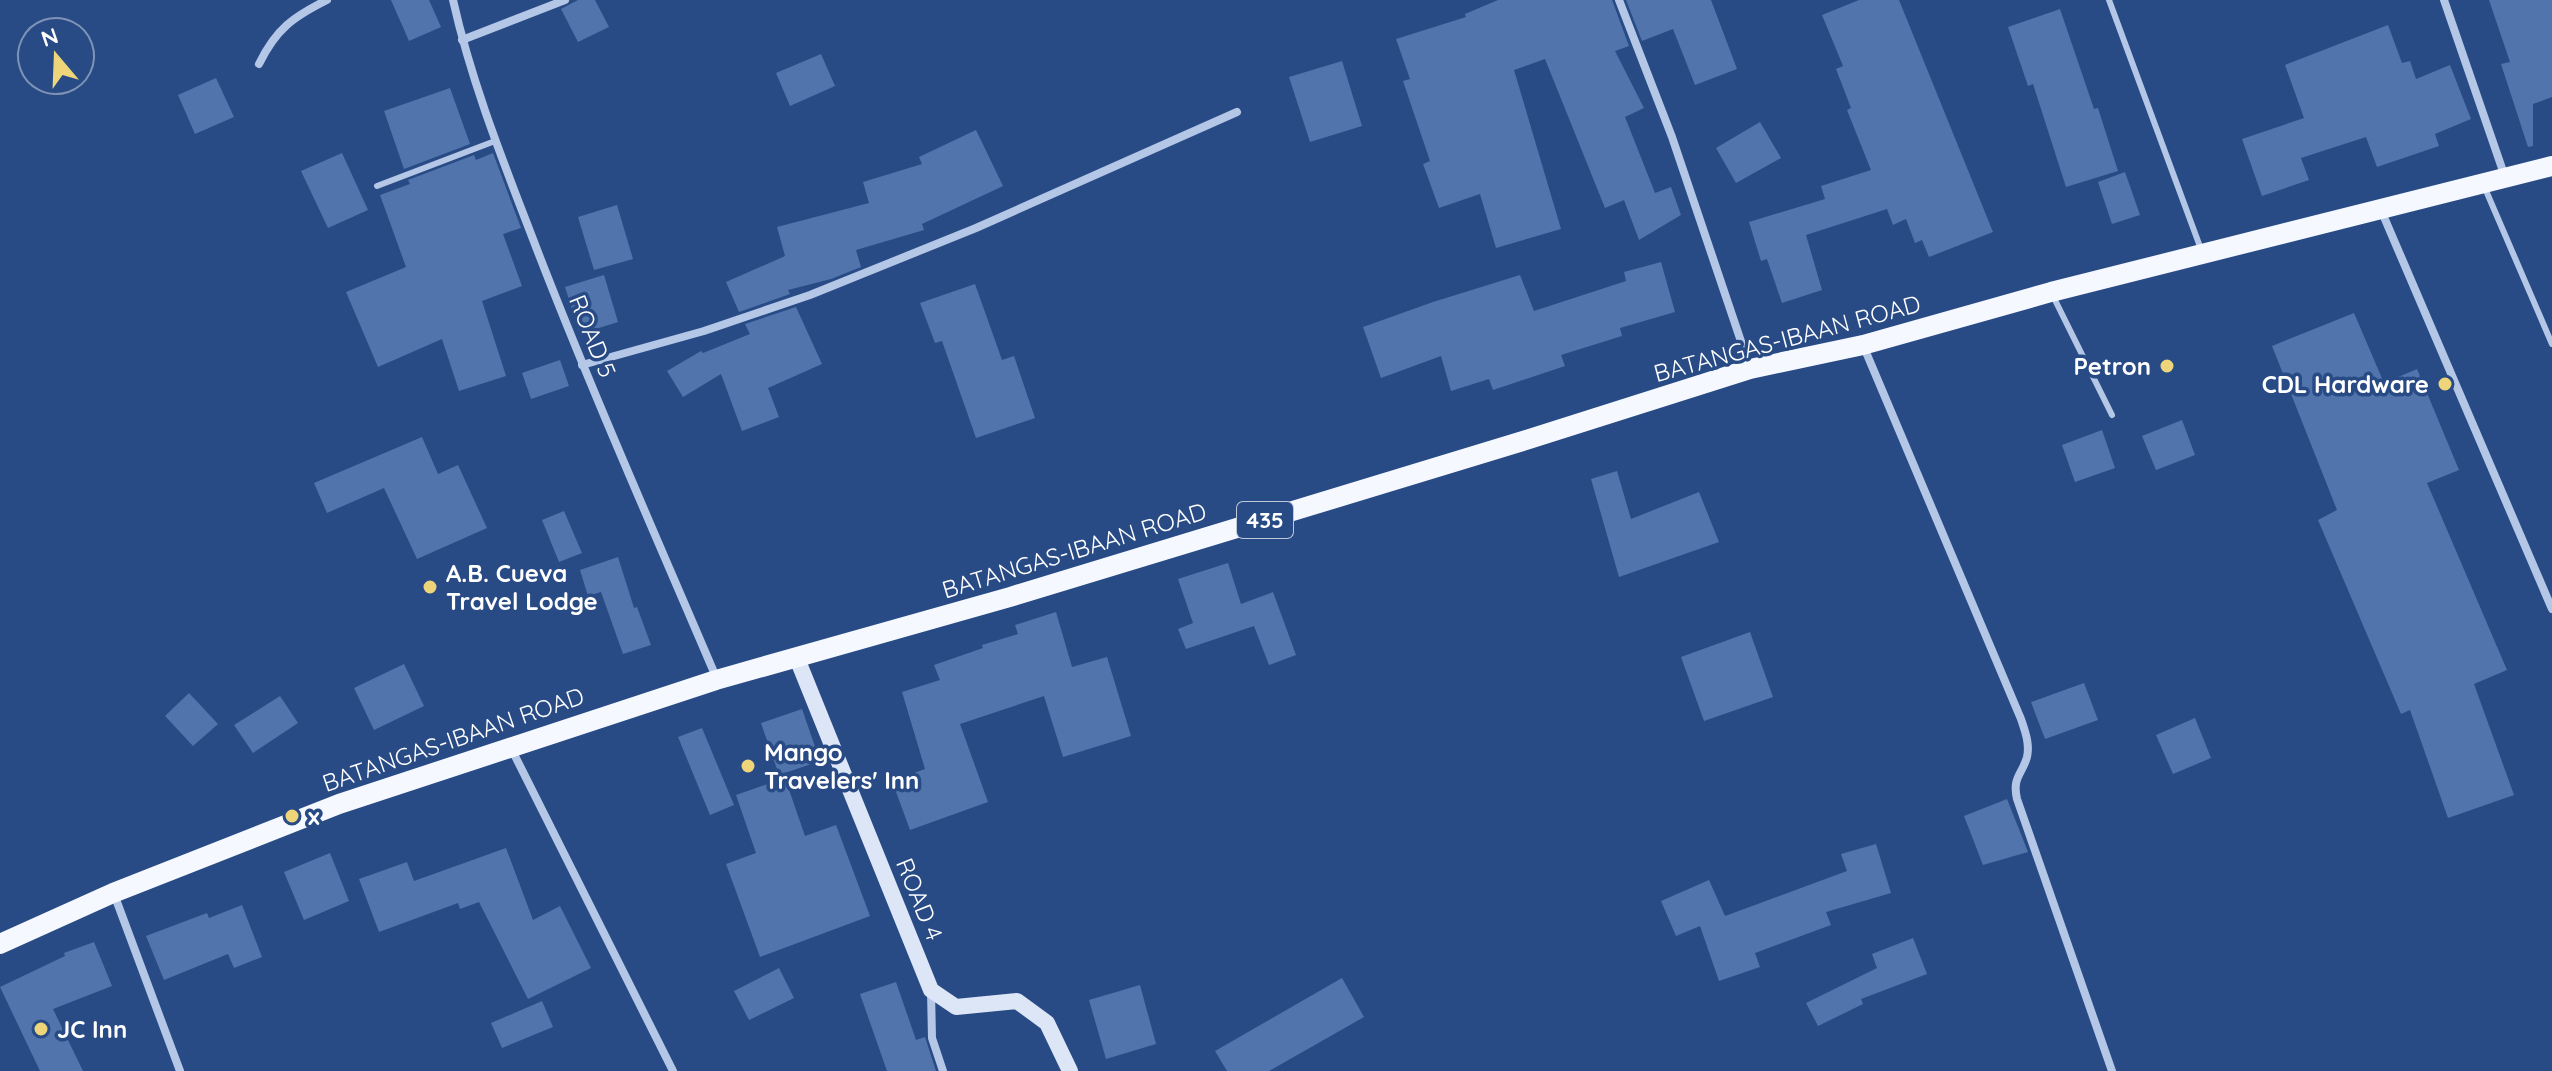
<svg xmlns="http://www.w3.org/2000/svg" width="2552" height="1071" font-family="Quicksand,sans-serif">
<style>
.building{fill:#5174ac}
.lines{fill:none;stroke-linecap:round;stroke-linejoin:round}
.lane{stroke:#b4c7e7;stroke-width:6}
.street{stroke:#b4c7e7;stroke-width:8}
.secondary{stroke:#dde6f7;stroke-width:16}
.primary{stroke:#f5f8fe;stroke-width:20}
.poi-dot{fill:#efd57a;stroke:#294b85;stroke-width:3}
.labels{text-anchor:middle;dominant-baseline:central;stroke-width:7;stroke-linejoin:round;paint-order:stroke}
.shield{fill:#294b85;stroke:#bfc9da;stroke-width:2}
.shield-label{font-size:22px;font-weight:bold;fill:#fff}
.street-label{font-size:24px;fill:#fff;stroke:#294b85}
.poi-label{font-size:24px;font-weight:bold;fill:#fff;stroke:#294b85;text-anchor:start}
</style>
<rect width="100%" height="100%" fill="#294b85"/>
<g class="building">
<polygon points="391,0 429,0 441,27 409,41"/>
<polygon points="578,0 595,0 609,27 578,42 561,9"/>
<polygon points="1498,0 1612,0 1629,46 1615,51 1644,108 1625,117 1655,193 1671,187 1681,215 1639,240 1624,200 1605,208 1545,59 1514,70 1561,229 1496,248 1480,194 1439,208 1423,164 1430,161 1403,81 1410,79 1396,39 1466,17 1465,14"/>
<polygon points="1626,0 1711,0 1737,69 1695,85 1673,29 1642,41"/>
<polygon points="1859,0 1899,0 1993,232 1929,257 1922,240 1915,243 1906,219 1893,225 1887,209 1806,235 1822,290 1782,303 1767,259 1761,261 1749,222 1825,199 1821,186 1871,170 1847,110 1851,108 1836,69 1843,66 1822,15"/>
<polygon points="2489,0 2552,0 2552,97 2533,104 2533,146 2528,147 2501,64 2510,62"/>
<polygon points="2060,9 2094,109 2098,108 2118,171 2066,187 2033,84 2028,86 2008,27"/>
<polygon points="2388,25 2402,63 2410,61 2416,79 2450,65 2471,119 2435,134 2439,146 2377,167 2366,137 2301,158 2309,180 2262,196 2242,139 2304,118 2285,65"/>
<polygon points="821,54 835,86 790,106 776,73"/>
<polygon points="1342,61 1362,126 1310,142 1289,77"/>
<polygon points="216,78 234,117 195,134 178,95"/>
<polygon points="450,88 470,144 404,169 384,111"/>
<polygon points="1760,122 1781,158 1736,183 1716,148"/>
<polygon points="976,130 1003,186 922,224 924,230 856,250 861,267 831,279 788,290 790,294 739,312 726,282 785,256 777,227 869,203 863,182 922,164 919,157"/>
<polygon points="342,153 368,210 328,228 301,171"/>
<polygon points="493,153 521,228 503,234 522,286 482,301 506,376 459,391 442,339 378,367 346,292 406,267 380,195 410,184 408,180 474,155 476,160"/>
<polygon points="2125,172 2140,215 2112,224 2098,182"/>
<polygon points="617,205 633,259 594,270 578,217"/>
<polygon points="1661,262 1675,312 1620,328 1622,336 1561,355 1565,366 1493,390 1489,379 1451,391 1441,356 1381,378 1363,327 1433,302 1520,275 1534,311 1626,281 1624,272"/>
<polygon points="604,275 618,322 580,334 565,287"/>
<polygon points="975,284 1002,360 1014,356 1035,418 976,438 942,341 935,343 920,303"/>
<polygon points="796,307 822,364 768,388 779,417 742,431 721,374 683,397 667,371 701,351 703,353 750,334 745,324"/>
<polygon points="2354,313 2384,383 2417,369 2459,470 2427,483 2507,670 2474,684 2514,795 2448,818 2410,710 2401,714 2318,520 2337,510 2272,346"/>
<polygon points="560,360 569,386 531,399 522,373"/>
<polygon points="2182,420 2195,455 2156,470 2142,436"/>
<polygon points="2102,430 2115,468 2075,482 2062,445"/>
<polygon points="422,437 438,474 458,465 487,528 417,559 384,488 327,513 314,483"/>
<polygon points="1617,471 1631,519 1699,492 1719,542 1619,577 1591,479"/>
<polygon points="564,511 582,553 559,562 542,520"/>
<polygon points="618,557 634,608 637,607 651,645 623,654 601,592 588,596 580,570"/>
<polygon points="1228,563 1241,604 1273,592 1296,655 1269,665 1254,626 1186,649 1178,629 1193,623 1178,579"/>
<polygon points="1056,612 1072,667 1107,657 1131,736 1063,757 1044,696 960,724 988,802 910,830 892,781 925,769 902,692 940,680 934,665 983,648 982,645 1018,634 1015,625"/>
<polygon points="1750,632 1773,697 1704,721 1681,657"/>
<polygon points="404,664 424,706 374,730 354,688"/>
<polygon points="2084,683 2098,720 2045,739 2031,702"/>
<polygon points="189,693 218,724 193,746 165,716"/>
<polygon points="280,696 298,723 253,753 234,725"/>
<polygon points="802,709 820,761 779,775 761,723"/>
<polygon points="2195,718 2211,758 2173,774 2156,735"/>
<polygon points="702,728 734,805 710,815 678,737"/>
<polygon points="785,778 805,836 836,825 870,916 760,957 726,864 756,853 736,795"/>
<polygon points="2007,799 2028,852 1983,865 1964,816"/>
<polygon points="1876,844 1891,893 1826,912 1831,925 1755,953 1760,967 1719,981 1700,926 1676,936 1661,901 1709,880 1725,916 1847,871 1841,854"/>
<polygon points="506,848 533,920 560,906 591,968 528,999 479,902 460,909 458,903 379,932 359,879 407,862 414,881"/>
<polygon points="330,853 349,901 304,920 284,872"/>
<polygon points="242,905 262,957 234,968 228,954 164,980 146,936 207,913 209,918"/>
<polygon points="1913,938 1927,974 1861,999 1863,1004 1818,1026 1806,1003 1877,968 1872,954"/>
<polygon points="94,942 112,986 53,1009 83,1071 40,1071 0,987 65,956 64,953"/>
<polygon points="779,968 794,998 749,1020 734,991"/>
<polygon points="1342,978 1364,1017 1269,1071 1227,1071 1215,1051"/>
<polygon points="896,982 916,1040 925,1037 936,1071 887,1071 860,994"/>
<polygon points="1140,985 1156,1044 1106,1059 1089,1000"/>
<polygon points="542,1001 553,1027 502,1048 491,1023"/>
</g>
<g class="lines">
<g class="lane">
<polyline points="2109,0 2202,252"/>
<polyline points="377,186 495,141"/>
<polyline points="2484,186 2552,344"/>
<polyline points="2053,296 2112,415"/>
</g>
<g class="street">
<path d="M453,0c19,85 52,166 83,247 56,145 119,287 180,430"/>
<polyline points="1619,0 1672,137 1750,368"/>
<polyline points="2444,0 2505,177"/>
<polyline points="462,40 565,0"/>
<path d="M259,64c17,-35 34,-47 68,-64"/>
<polyline points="2381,210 2552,609"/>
<path d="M1863,345l158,374c4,12 9,25 6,38 -5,18 -15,20 -10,42l95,272"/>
<polyline points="582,365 704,331 810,295 976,228 1237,112"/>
<polyline points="512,750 673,1071"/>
<polyline points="114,894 180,1071"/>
<polyline points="931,991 932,1038 943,1071"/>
</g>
<polyline class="secondary" points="796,656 931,990 956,1007 1017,1001 1047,1023 1070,1071"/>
<polyline class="primary" points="0,944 113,893 339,804 716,680 1010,597 1526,440 1750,369 1863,345 2051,292 2552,166"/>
</g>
<g class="poi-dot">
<circle cx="2167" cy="366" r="8"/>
<circle cx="2445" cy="384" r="8"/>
<circle cx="430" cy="587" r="8"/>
<circle cx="748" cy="766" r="8"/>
<circle cx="292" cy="816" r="8"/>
<circle cx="41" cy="1029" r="8"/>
</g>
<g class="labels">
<rect class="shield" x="1237" y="502" width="56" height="36" rx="6"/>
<g class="shield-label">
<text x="1265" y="520">435</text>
</g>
<g class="street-label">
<text transform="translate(593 336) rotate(68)">ROAD 5</text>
<text transform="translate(1787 338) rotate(-15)">BATANGAS-IBAAN ROAD</text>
<text transform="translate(1074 550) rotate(-17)">BATANGAS-IBAAN ROAD</text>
<text transform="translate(453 739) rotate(-19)">BATANGAS-IBAAN ROAD</text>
<text transform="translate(920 899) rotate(68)">ROAD 4</text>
</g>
<g class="poi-label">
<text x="2151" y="366" text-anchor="end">Petron</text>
<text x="2429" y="384" text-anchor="end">CDL Hardware</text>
<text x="446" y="573">A.B. Cueva<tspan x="446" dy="28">Travel Lodge</tspan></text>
<text x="764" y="752">Mango<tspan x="764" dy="28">Travelers' Inn</tspan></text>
<text x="308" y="816">x</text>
<text x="57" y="1029">JC Inn</text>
</g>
</g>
<g transform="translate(56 56) rotate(341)"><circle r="38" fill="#294b85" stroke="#7f93b6" stroke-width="2"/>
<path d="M0-6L14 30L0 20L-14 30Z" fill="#efd57a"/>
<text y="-12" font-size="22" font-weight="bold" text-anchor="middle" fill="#ffffff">N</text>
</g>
</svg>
